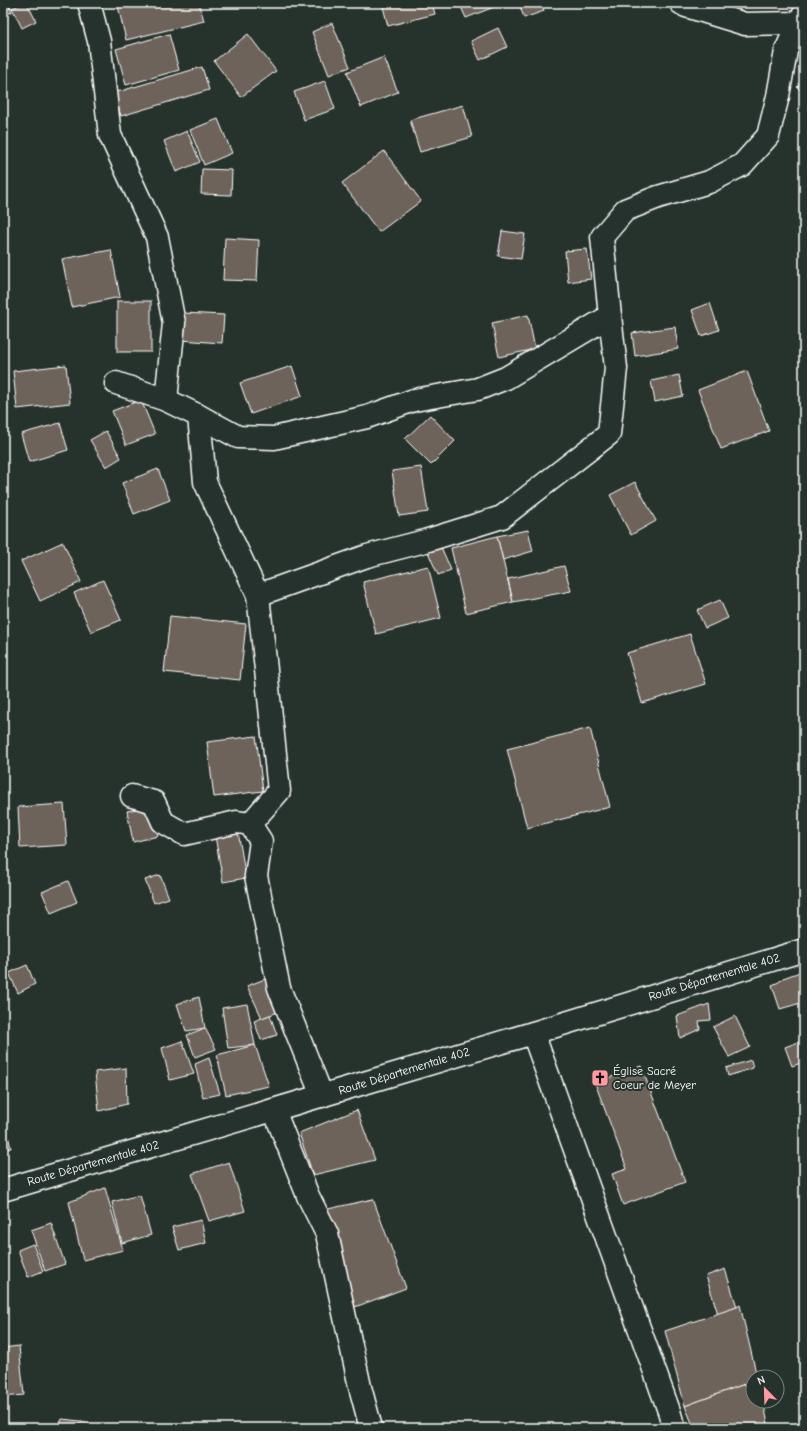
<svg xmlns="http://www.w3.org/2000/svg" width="807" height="1431" font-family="'Comic Neue',sans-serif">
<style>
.building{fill:#6e635a;stroke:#fff}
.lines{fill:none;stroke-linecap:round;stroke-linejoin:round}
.minor-casing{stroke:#fff;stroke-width:25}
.secondary-casing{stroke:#fff;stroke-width:25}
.minor{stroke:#26332d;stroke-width:22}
.secondary{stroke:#26332d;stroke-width:22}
.labels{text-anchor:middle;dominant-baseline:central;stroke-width:4;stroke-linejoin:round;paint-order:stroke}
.street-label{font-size:12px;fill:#fff;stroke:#26332d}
.poi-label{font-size:12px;fill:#fff;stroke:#26332d;text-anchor:start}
</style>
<rect width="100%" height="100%" fill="#26332d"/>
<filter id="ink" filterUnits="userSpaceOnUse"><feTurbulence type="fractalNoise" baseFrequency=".025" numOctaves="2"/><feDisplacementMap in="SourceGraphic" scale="8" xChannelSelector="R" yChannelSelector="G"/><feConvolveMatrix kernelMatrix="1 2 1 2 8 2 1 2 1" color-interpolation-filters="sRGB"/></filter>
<g filter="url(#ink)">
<g class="building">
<polygon points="8,3 12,12 3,15 3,4"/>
<polygon points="24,3 27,3 36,21 22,28 12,8"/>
<polygon points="128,3 199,3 204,21 126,40 118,6"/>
<polygon points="382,3 432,3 435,14 388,26"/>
<polygon points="470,3 493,3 494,7 466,18 461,7"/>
<polygon points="519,3 541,3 544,11 524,18"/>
<polygon points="332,23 350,67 329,75 312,32"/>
<polygon points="498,28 507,47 480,60 471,41"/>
<polygon points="169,34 179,70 126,85 116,49"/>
<polygon points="248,34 276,71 241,97 214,61"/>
<polygon points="384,57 398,92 361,107 347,72"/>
<polygon points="202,67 209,90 121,116 114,93"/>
<polygon points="804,79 804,93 797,87"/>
<polygon points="325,81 335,109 304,120 294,92"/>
<polygon points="463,105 472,137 420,152 410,120"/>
<polygon points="218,119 232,153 204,165 190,130"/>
<polygon points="187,131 200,162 176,172 164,141"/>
<polygon points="384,151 421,201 379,232 342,183"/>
<polygon points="202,169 232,170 231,195 201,194"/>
<polygon points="502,231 525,234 521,259 498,256"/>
<polygon points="225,238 259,240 257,281 223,280"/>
<polygon points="587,249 591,279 568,282 565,251"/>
<polygon points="111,250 120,297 72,307 62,259"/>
<rect x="117" y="301" width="34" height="51"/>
<polygon points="710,303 719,330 701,336 692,310"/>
<polygon points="183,313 224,315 222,343 181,340"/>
<polygon points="528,315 535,349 499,357 492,323"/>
<polygon points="675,327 678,349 635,356 632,333"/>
<polygon points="66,365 70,403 17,409 13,371"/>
<polygon points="292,366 302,396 251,414 240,383"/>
<polygon points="747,371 769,431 721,449 698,390"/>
<polygon points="679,375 683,396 655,402 651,381"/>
<polygon points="141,400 155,434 126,445 112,411"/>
<polygon points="430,415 455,441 431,465 405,439"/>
<polygon points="60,423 68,450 29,462 21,434"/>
<polygon points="106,431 121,458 106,467 90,440"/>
<polygon points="421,467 428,512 399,516 392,471"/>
<polygon points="158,469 170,500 134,514 122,483"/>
<polygon points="635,482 656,521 631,535 610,495"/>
<polygon points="528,530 533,551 503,560 497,536"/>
<polygon points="497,536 513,602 466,613 451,548"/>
<polygon points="63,542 81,582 40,601 21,561"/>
<polygon points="441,547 451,570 438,575 428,552"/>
<polygon points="428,566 441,618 376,634 363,582"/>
<polygon points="564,566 571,591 513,602 508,579"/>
<polygon points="103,580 121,620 91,632 74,593"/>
<polygon points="720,600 728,618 705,628 697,610"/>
<polygon points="170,616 246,624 240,680 164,672"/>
<polygon points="690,634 706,684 642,703 627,653"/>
<polygon points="590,728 610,807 527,828 507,749"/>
<polygon points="256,736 263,791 214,797 207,742"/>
<polygon points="64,804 67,845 20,848 18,807"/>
<polygon points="151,806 158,836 133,842 127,811"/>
<polygon points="237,826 246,878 223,882 214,830"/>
<polygon points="160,875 169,898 154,903 145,880"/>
<polygon points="68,881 77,902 51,913 42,892"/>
<polygon points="27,965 35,984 18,993 9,973"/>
<polygon points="800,972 804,985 804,1002 780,1009 772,985 779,982 783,978"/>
<polygon points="270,977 283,1010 262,1018 247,986"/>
<polygon points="199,997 205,1028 186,1031 177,1004"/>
<polygon points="247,1004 255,1045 228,1048 222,1008"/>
<polygon points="709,1004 711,1020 699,1021 700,1029 680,1038 677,1016"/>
<polygon points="270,1015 277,1035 261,1040 254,1021"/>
<polygon points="735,1016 750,1047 729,1057 713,1027"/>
<polygon points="205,1028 216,1049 195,1057 187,1035"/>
<polygon points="804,1040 804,1062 792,1066 785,1047"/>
<polygon points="182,1041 194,1074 170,1080 162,1048"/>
<polygon points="255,1045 269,1086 226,1095 217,1055"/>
<polygon points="209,1058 220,1094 203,1098 195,1064"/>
<polygon points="751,1060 753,1068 728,1076 726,1068"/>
<polygon points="641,1066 685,1182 623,1205 612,1174 627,1169 595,1083"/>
<polygon points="126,1068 127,1104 99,1111 95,1072"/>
<polygon points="357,1110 375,1160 313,1175 299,1133"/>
<polygon points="3,1115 11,1148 3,1150"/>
<polygon points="229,1162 245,1211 209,1221 192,1174"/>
<polygon points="105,1188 123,1250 83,1260 69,1202"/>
<polygon points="140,1195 151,1235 122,1243 112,1202"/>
<polygon points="373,1199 406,1288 355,1307 328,1209"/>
<polygon points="201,1220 206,1243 179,1250 172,1227"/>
<polygon points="51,1223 65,1264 45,1271 31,1230"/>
<polygon points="33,1244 43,1271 28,1277 18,1250"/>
<polygon points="725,1269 737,1307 718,1314 706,1276"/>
<polygon points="740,1305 757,1377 753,1377 753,1381 685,1406 665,1331 737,1307"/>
<polygon points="19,1346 24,1395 3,1397 3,1348"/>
<polygon points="753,1381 753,1401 763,1401 769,1428 694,1428 685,1406"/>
<polygon points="62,1419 89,1422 88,1428 58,1428"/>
</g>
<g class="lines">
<g class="minor-casing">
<g id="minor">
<polyline points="89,3 99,41 110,135 157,237 174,323 166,400 199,416 205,482 258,595 279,791 250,824 261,841 256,876 279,988 322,1096"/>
<polyline points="681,3 686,6 745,24 798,23"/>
<polyline points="116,383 166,400"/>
<polyline points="199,416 238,437 274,438 367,417 414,400 478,389 506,378 610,316 602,237 625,210 658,197 709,182 742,165 768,136 778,96 786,51 798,23 804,14"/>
<polyline points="258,595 367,556 425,541 502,517 609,434 616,368 610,316"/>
<polyline points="132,796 154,802 163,822 184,834 237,822 250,824"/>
<polyline points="533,1033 669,1411 674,1428"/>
<polyline points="274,1110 308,1196 327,1234 360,1387 371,1428"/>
</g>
</g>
<g class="secondary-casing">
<polyline id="secondary" points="3,1190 533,1033 804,950"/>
</g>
<use href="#minor" class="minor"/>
<use href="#secondary" class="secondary"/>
</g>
</g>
<defs>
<g id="church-square" transform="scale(0.9)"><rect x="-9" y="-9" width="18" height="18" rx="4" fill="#ff9aa2" stroke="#26332d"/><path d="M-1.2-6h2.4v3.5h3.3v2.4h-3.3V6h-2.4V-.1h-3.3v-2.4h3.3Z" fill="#111"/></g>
</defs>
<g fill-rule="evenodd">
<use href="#church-square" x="600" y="1078"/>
</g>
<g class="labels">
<g class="street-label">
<text transform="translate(714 977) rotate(-17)">Route Départementale 402</text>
<text transform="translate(404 1071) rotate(-17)">Route Départementale 402</text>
<text transform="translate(93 1163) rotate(-16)">Route Départementale 402</text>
</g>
<g class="poi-label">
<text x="613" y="1071">Église Sacré<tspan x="613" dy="14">Coeur de Meyer</tspan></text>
</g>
</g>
<rect width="807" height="1431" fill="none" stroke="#26332d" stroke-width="16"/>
<rect x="8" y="8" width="791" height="1415" fill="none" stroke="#fff" stroke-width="1.5" filter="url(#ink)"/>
<g transform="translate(765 1389) rotate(337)"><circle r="19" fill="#26332d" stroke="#7d8581"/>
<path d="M0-3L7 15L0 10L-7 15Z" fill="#ff9aa2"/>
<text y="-6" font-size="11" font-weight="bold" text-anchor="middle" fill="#ffffff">N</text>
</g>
</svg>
